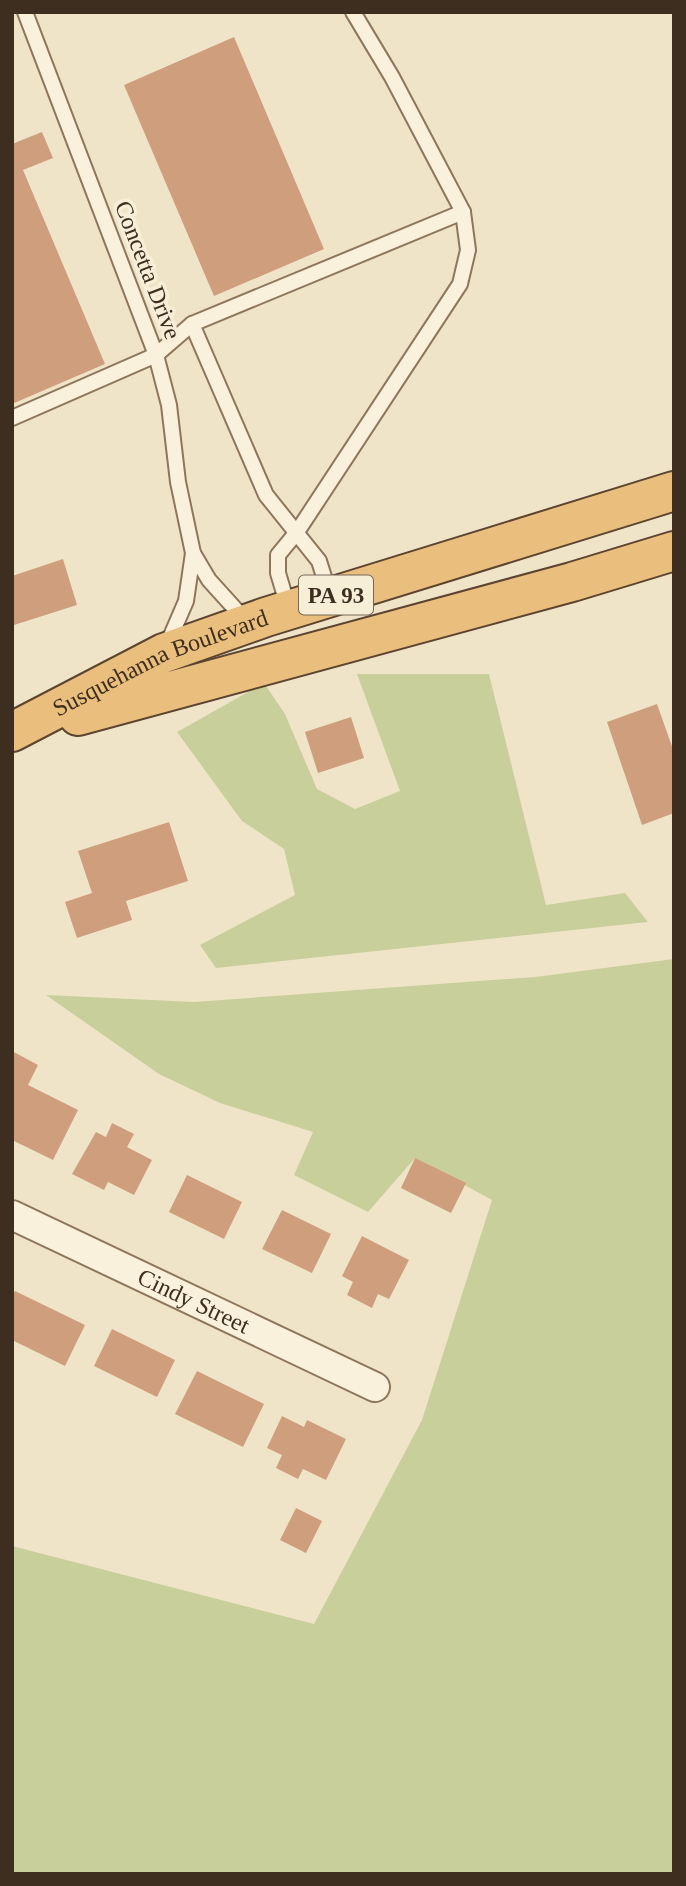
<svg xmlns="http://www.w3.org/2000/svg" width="686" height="1886" font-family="'Times New Roman',serif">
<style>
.green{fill:#c9cf9b}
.building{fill:#cf9f7d}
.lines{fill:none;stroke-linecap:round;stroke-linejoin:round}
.service-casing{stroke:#8d765c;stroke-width:18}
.minor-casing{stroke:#8d765c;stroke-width:32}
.trunk-casing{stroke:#5b4430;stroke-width:42}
.service{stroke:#faf1dc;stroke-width:14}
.minor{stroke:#faf1dc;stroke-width:28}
.trunk{stroke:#eabe7c;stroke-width:38}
.labels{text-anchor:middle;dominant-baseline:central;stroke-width:7;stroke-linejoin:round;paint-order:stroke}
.shield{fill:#f7eed8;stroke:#756857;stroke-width:2}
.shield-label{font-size:23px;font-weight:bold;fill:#3d2e20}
.street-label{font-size:24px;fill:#3d2e20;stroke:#f7eed8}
</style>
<rect width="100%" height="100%" fill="#f0e4c8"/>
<g class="green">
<polygon points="357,674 489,674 546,905 625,893 648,922 216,968 200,945 295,895 284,849 242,821 177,732 264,683 285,714 317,789 355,809 400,791"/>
<polygon points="674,959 674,1874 12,1874 12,1546 314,1624 422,1420 492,1200 415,1158 368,1212 294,1175 313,1132 220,1103 159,1074 46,995 194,1002 535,977"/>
</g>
<g class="building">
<polygon points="234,37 324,249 214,296 124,85"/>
<polygon points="42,132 53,158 23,170 105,364 12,404 12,144"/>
<polygon points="63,559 77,605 14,625 12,576"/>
<polygon points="657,704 674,752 674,813 642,825 607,722"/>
<polygon points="351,717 364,758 318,773 305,732"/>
<polygon points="169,822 188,881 126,901 132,920 77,938 65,902 92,893 78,851"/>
<polygon points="12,1051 38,1065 28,1085 78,1110 53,1160 12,1140"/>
<polygon points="112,1123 134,1134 127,1147 152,1160 134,1195 108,1182 104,1190 72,1174 96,1132 106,1137"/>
<polygon points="415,1158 466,1183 451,1213 401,1188"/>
<polygon points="187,1175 242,1202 224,1239 169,1212"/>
<polygon points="282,1210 331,1234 312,1273 262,1249"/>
<polygon points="362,1236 409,1260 389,1299 378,1294 372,1308 347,1295 353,1282 342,1276"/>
<polygon points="15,1291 85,1325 65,1366 12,1340 12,1296"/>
<polygon points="112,1329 175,1360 157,1397 94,1366"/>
<polygon points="197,1371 264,1404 243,1447 175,1414"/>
<polygon points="282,1416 304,1427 307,1420 346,1439 326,1480 303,1469 298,1479 276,1468 282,1455 267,1448"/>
<polygon points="296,1508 322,1521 306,1553 280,1540"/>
</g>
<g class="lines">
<g class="service-casing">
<g id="service">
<polyline points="25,12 156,355 169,405 178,482 193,553 209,580 247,622"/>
<polyline points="192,324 266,495 319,561 330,596"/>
<polyline points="12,418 156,355 192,324 463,212"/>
<polyline points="289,610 278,573 278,555 297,532 460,284 468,250 463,212 392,77 353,12"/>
<polyline points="167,645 186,601 193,553"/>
</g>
</g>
<g class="minor-casing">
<g id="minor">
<path id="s1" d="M12,1215l363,172"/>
</g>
</g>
<g class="trunk-casing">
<g id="trunk">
<polyline points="78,716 572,582 674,551"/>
<path id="s2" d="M12,732l152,-79 102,-36 408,-126"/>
</g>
</g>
<use href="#service" class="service"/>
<use href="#minor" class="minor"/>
<use href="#trunk" class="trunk"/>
</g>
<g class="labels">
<rect class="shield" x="299" y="575.5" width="74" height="39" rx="5"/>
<g class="shield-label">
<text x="336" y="595">PA 93</text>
</g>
<g class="street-label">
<text transform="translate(148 270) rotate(69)">Concetta Drive</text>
<text stroke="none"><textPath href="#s2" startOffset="164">Susquehanna Boulevard</textPath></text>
<text stroke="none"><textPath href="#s1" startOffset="201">Cindy Street</textPath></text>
</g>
</g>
<rect width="686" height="1886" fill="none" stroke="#3d2e20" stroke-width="28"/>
</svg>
